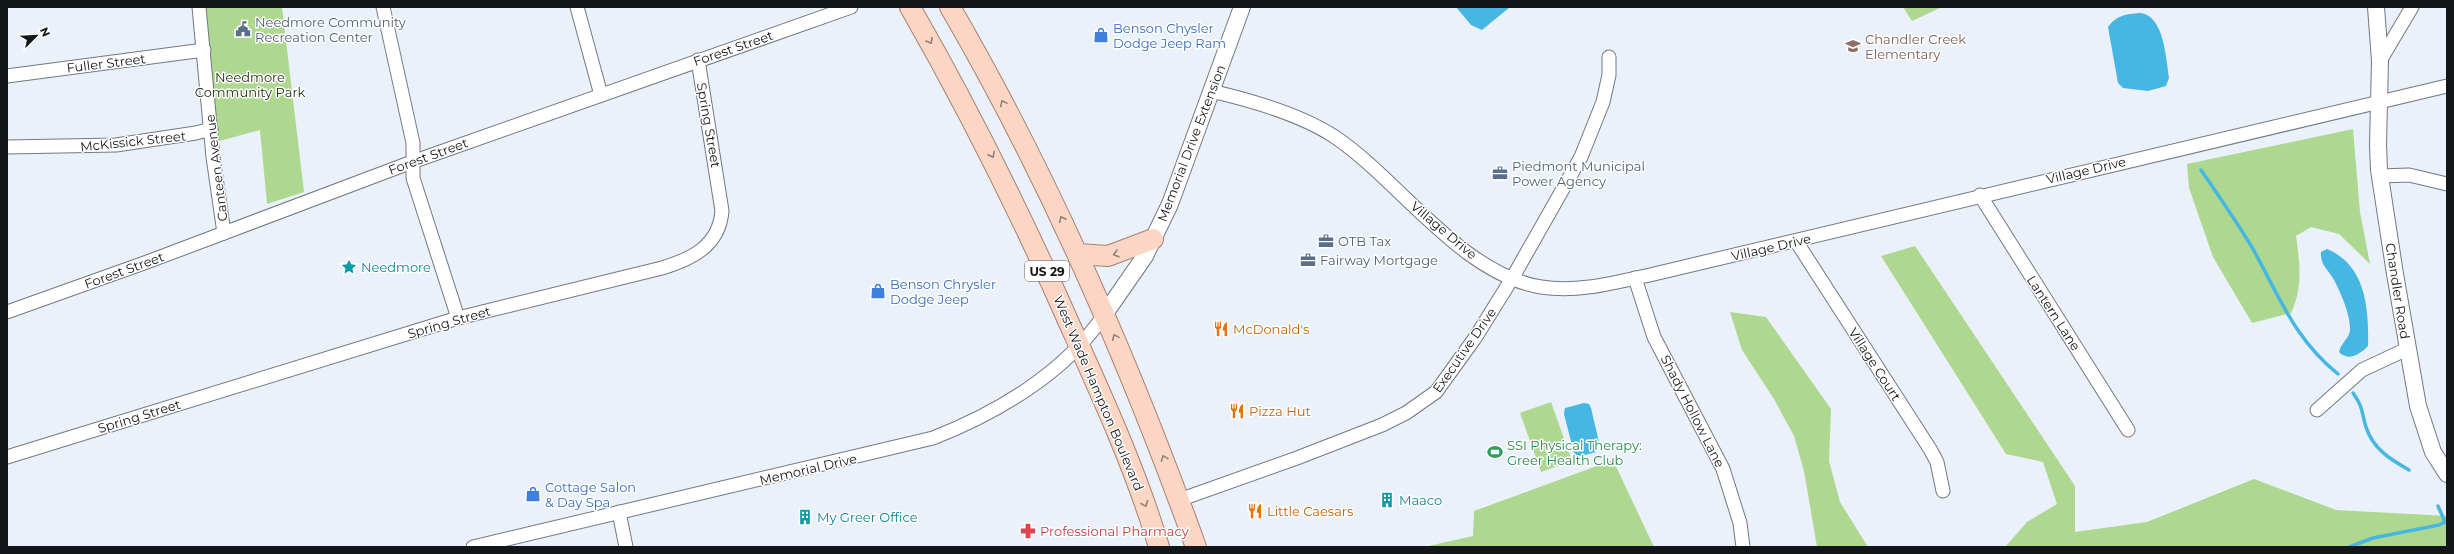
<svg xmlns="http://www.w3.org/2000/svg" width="2454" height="554" font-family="Montserrat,sans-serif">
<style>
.green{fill:#aed88f}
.water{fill:#46b7e2}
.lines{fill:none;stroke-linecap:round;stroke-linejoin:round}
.stream{stroke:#46b7e2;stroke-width:3.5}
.minor-casing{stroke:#727980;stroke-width:15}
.tertiary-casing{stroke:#727980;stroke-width:18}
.primary-casing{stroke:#a8816e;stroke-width:22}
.minor{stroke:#fff;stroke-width:13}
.tertiary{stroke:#fff;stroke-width:16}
.primary{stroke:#fbd6c4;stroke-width:20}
.oneway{stroke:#938077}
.labels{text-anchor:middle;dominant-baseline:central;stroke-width:3;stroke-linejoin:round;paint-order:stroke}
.shield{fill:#fff;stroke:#5a5c5e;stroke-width:1}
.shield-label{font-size:12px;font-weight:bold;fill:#131619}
.service-label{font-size:13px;fill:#4e5e75;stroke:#fff;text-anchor:start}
.shop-label{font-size:13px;fill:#366cbe;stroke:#fff;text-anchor:start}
.education-label{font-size:13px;fill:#785e54;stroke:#fff;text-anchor:start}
.street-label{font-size:13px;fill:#131619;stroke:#fff}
.park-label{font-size:13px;fill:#213312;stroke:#fff}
.culture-label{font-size:13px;fill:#0d838f;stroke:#fff;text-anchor:start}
.food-label{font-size:13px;fill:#c56008;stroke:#fff;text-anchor:start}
.leisure-label{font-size:13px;fill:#27864d;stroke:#fff;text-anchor:start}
.health-label{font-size:13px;fill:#be3a42;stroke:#fff;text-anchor:start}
</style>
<rect width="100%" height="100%" fill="#eaf1fa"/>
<g class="green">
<polygon points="201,7 282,7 304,192 267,204 260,130 216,142"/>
<polygon points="1903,7 1942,7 1912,21"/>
<path d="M2353,129l7,83 10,52 -31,-30 -28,-7 -15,9c4,27 7,52 -5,77l-39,10 -39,-66 -24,-69 -2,-24z"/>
<polygon points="1915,246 2075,486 2075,532 2147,522 2254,479 2336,510 2447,516 2447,547 2005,547 2027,522 2057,504 2043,462 2006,454 1881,256"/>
<polygon points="1730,312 1766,317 1831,409 1829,461 1840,502 1868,547 1817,547 1804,471 1794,436 1774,399 1742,350"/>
<polygon points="1551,402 1572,461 1541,472 1520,413"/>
<polygon points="1613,460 1654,547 1424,547 1473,536 1474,511"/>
</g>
<g class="water">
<polygon points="1456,7 1510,7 1482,30 1471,25"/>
<path d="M2140,13c24,2 26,45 29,65l-3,8 -18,5 -25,-3 -5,-5 -10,-56c9,-12 18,-13 32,-14z"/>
<path d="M2327,249c39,16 42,60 41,97 -8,8 -19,16 -29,6 2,-10 12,-14 11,-25 -1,-15 -9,-34 -16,-47 -6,-11 -14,-15 -13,-28z"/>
<polygon points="1584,403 1589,404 1591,408 1599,442 1596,452 1578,457 1574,453 1564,414 1565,408"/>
</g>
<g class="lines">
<g class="stream">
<path d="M2201,170c18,26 36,52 52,79 26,47 42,91 85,125"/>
<path d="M2353,393c11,16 8,18 13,34 7,22 24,32 43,43"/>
<polyline points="2438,506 2445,522"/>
<polyline points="2349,547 2373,538 2439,525 2447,521"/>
</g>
<g class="minor-casing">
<g id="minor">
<polyline points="199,7 213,157 224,233"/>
<polyline points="383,7 413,143 413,178 458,318"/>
<polyline points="577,7 601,95"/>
<polyline points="2380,61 2412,7"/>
<polyline points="7,76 204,50"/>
<path d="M1211,91c39,9 91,24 124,46 65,44 126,137 206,150 38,6 76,-5 113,-13l793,-188"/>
<polyline points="7,147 116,145 196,133 211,129"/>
<polyline points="2380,176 2409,175 2447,184"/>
<polyline points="1980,195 2128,430"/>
<polyline points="1796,241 1930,449 1937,462 1943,491"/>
<polyline points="1635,278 1654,337 1723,469 1740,523 1743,547"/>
<polyline points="7,312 147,262 412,162 851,7"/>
<polyline points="2317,410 2362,370 2407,349"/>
<path d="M7,457l451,-139 204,-50c30,-9 57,-22 60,-57l-24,-151"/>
<polyline points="1179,500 1297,458 1382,425 1406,413 1436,392 1475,338 1513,277 1581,157 1603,102 1609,75 1609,57"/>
<polyline points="619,512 626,547"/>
<path d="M473,547l460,-109c64,-25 132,-65 171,-123"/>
</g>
</g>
<g class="tertiary-casing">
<g id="tertiary">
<polyline points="2376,7 2380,61 2378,145 2379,170 2395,274 2418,406 2433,452 2447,474"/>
<polyline points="1104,315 1145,256 1170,204 1242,7"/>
</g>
</g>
<g class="primary-casing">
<g id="primary">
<path d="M910,7c59,103 111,207 159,316 33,73 67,147 90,224"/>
<path d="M950,7c100,172 179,354 246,540"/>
<polyline points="1078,254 1108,256 1153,239"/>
</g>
</g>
<use href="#minor" class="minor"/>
<use href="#tertiary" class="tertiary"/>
<use href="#primary" class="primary"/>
</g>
<defs><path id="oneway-chevron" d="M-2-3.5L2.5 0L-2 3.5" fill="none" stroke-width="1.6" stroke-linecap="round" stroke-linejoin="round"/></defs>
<g class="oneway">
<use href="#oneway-chevron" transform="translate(930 41) rotate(60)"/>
<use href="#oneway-chevron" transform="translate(1003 103) rotate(-118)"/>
<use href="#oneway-chevron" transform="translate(992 155) rotate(63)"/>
<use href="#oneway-chevron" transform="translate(1062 219) rotate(-116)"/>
<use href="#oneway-chevron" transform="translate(1116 254) rotate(164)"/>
<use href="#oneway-chevron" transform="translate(1115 337) rotate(-114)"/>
<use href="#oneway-chevron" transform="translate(1164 458) rotate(-111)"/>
<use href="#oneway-chevron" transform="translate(1145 504) rotate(68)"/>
</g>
<defs>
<g id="civic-bare" transform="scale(1.2)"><path d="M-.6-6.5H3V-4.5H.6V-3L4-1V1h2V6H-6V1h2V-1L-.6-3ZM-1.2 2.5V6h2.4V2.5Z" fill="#5c6f8a" stroke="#fff" stroke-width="2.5" paint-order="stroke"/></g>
<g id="shop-bare" transform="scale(1.2)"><path d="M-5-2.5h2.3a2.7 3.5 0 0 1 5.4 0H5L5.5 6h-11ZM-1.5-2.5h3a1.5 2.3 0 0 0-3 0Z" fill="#3f7fe0" stroke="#fff" stroke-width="2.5" paint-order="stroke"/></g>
<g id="school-bare" transform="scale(1.2)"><path d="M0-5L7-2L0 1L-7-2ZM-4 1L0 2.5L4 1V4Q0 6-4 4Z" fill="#8d6e63" stroke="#fff" stroke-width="2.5" paint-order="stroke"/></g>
<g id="office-bare" transform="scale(1.2)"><path d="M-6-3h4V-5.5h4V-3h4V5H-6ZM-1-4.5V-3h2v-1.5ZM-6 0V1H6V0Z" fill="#5c6f8a" stroke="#fff" stroke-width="2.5" paint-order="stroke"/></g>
<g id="sight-bare" transform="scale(1.2)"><path d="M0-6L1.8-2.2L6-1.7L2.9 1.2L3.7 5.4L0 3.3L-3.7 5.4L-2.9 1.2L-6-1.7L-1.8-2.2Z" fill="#0f9aa8" stroke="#fff" stroke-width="2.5" paint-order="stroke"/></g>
<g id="restaurant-bare" transform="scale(1.2)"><path d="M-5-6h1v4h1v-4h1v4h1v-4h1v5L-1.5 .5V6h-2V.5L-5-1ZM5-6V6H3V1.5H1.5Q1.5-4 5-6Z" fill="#e8710a" stroke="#fff" stroke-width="2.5" paint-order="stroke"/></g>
<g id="stadium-bare" transform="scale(1.2)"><path d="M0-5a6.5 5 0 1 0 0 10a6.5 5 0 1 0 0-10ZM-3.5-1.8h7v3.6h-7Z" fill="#2e9e5b" stroke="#fff" stroke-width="2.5" paint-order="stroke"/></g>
<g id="building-bare" transform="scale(1.2)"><path d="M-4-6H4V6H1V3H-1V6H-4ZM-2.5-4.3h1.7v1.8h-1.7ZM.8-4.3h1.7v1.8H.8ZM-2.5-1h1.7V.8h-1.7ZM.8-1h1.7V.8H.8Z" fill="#0f9aa8" stroke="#fff" stroke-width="2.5" paint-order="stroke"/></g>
<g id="pharmacy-bare" transform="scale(1.2)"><path d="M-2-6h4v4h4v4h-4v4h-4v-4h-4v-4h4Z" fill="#e0444e" stroke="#fff" stroke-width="2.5" paint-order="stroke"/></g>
</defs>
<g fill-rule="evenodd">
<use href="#civic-bare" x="243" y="29"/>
<use href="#shop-bare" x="1101" y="35"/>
<use href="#school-bare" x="1853" y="46"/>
<use href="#office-bare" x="1500" y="173"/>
<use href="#office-bare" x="1326" y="241"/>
<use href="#office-bare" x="1308" y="260"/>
<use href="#sight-bare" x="349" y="267"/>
<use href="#shop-bare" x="878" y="291"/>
<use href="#restaurant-bare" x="1221" y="329"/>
<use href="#restaurant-bare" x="1237" y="411"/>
<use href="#stadium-bare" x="1495" y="452"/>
<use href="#shop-bare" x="533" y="494"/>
<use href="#building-bare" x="1387" y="500"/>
<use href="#restaurant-bare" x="1255" y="511"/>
<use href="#building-bare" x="805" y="517"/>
<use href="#pharmacy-bare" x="1028" y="531"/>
</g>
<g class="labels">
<rect class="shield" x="1025" y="261" width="44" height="20" rx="3"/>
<g class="shield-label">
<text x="1047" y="271">US 29</text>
</g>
<g class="service-label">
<text x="255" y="22">Needmore Community<tspan x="255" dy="15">Recreation Center</tspan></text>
<text x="1512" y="166">Piedmont Municipal<tspan x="1512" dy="15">Power Agency</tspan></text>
<text x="1338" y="241">OTB Tax</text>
<text x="1320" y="260">Fairway Mortgage</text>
</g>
<g class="shop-label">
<text x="1113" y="28">Benson Chysler<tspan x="1113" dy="15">Dodge Jeep Ram</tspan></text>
<text x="890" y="284">Benson Chrysler<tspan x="890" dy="15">Dodge Jeep</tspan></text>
<text x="545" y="487">Cottage Salon<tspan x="545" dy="15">&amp; Day Spa</tspan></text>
</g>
<g class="education-label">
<text x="1865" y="39">Chandler Creek<tspan x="1865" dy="15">Elementary</tspan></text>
</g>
<g class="street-label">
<text transform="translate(733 48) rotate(-19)">Forest Street</text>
<text transform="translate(106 63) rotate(-7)">Fuller Street</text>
<text transform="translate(709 125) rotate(80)">Spring Street</text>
<text transform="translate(133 141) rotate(-6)">McKissick Street</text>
<text transform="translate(1191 143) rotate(-69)">Memorial Drive Extension</text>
<text transform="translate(428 156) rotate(-20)">Forest Street</text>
<text transform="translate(216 168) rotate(-97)">Canteen Avenue</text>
<text transform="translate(2086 170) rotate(-13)">Village Drive</text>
<text transform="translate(1444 230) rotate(40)">Village Drive</text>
<text transform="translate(1771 247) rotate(-13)">Village Drive</text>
<text transform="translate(124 270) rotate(-20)">Forest Street</text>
<text transform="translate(2398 291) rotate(81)">Chandler Road</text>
<text transform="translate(2054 313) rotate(57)">Lantern Lane</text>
<text transform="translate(449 322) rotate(-16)">Spring Street</text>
<text transform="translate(1464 350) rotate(-55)">Executive Drive</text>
<text transform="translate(1875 364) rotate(57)">Village Court</text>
<text transform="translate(1099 393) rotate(67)">West Wade Hampton Boulevard</text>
<text transform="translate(1693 411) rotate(63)">Shady Hollow Lane</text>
<text transform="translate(139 416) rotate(-17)">Spring Street</text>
<text transform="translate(808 469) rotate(-13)">Memorial Drive</text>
</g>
<g class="park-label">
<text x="250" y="77">Needmore<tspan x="250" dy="15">Community Park</tspan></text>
</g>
<g class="culture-label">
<text x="361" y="267">Needmore</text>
<text x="1399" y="500">Maaco</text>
<text x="817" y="517">My Greer Office</text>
</g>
<g class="food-label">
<text x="1233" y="329">McDonald's</text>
<text x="1249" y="411">Pizza Hut</text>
<text x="1267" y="511">Little Caesars</text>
</g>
<g class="leisure-label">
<text x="1507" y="445">SSI Physical Therapy:<tspan x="1507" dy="15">Greer Health Club</tspan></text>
</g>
<g class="health-label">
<text x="1040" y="531">Professional Pharmacy</text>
</g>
</g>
<rect width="2454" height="554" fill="none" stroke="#131619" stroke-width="16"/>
<g transform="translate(36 36) rotate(66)" stroke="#ffffff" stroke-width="3" paint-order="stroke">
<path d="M0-3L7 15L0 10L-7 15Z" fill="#131619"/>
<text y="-6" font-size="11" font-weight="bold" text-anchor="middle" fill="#131619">N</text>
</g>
</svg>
